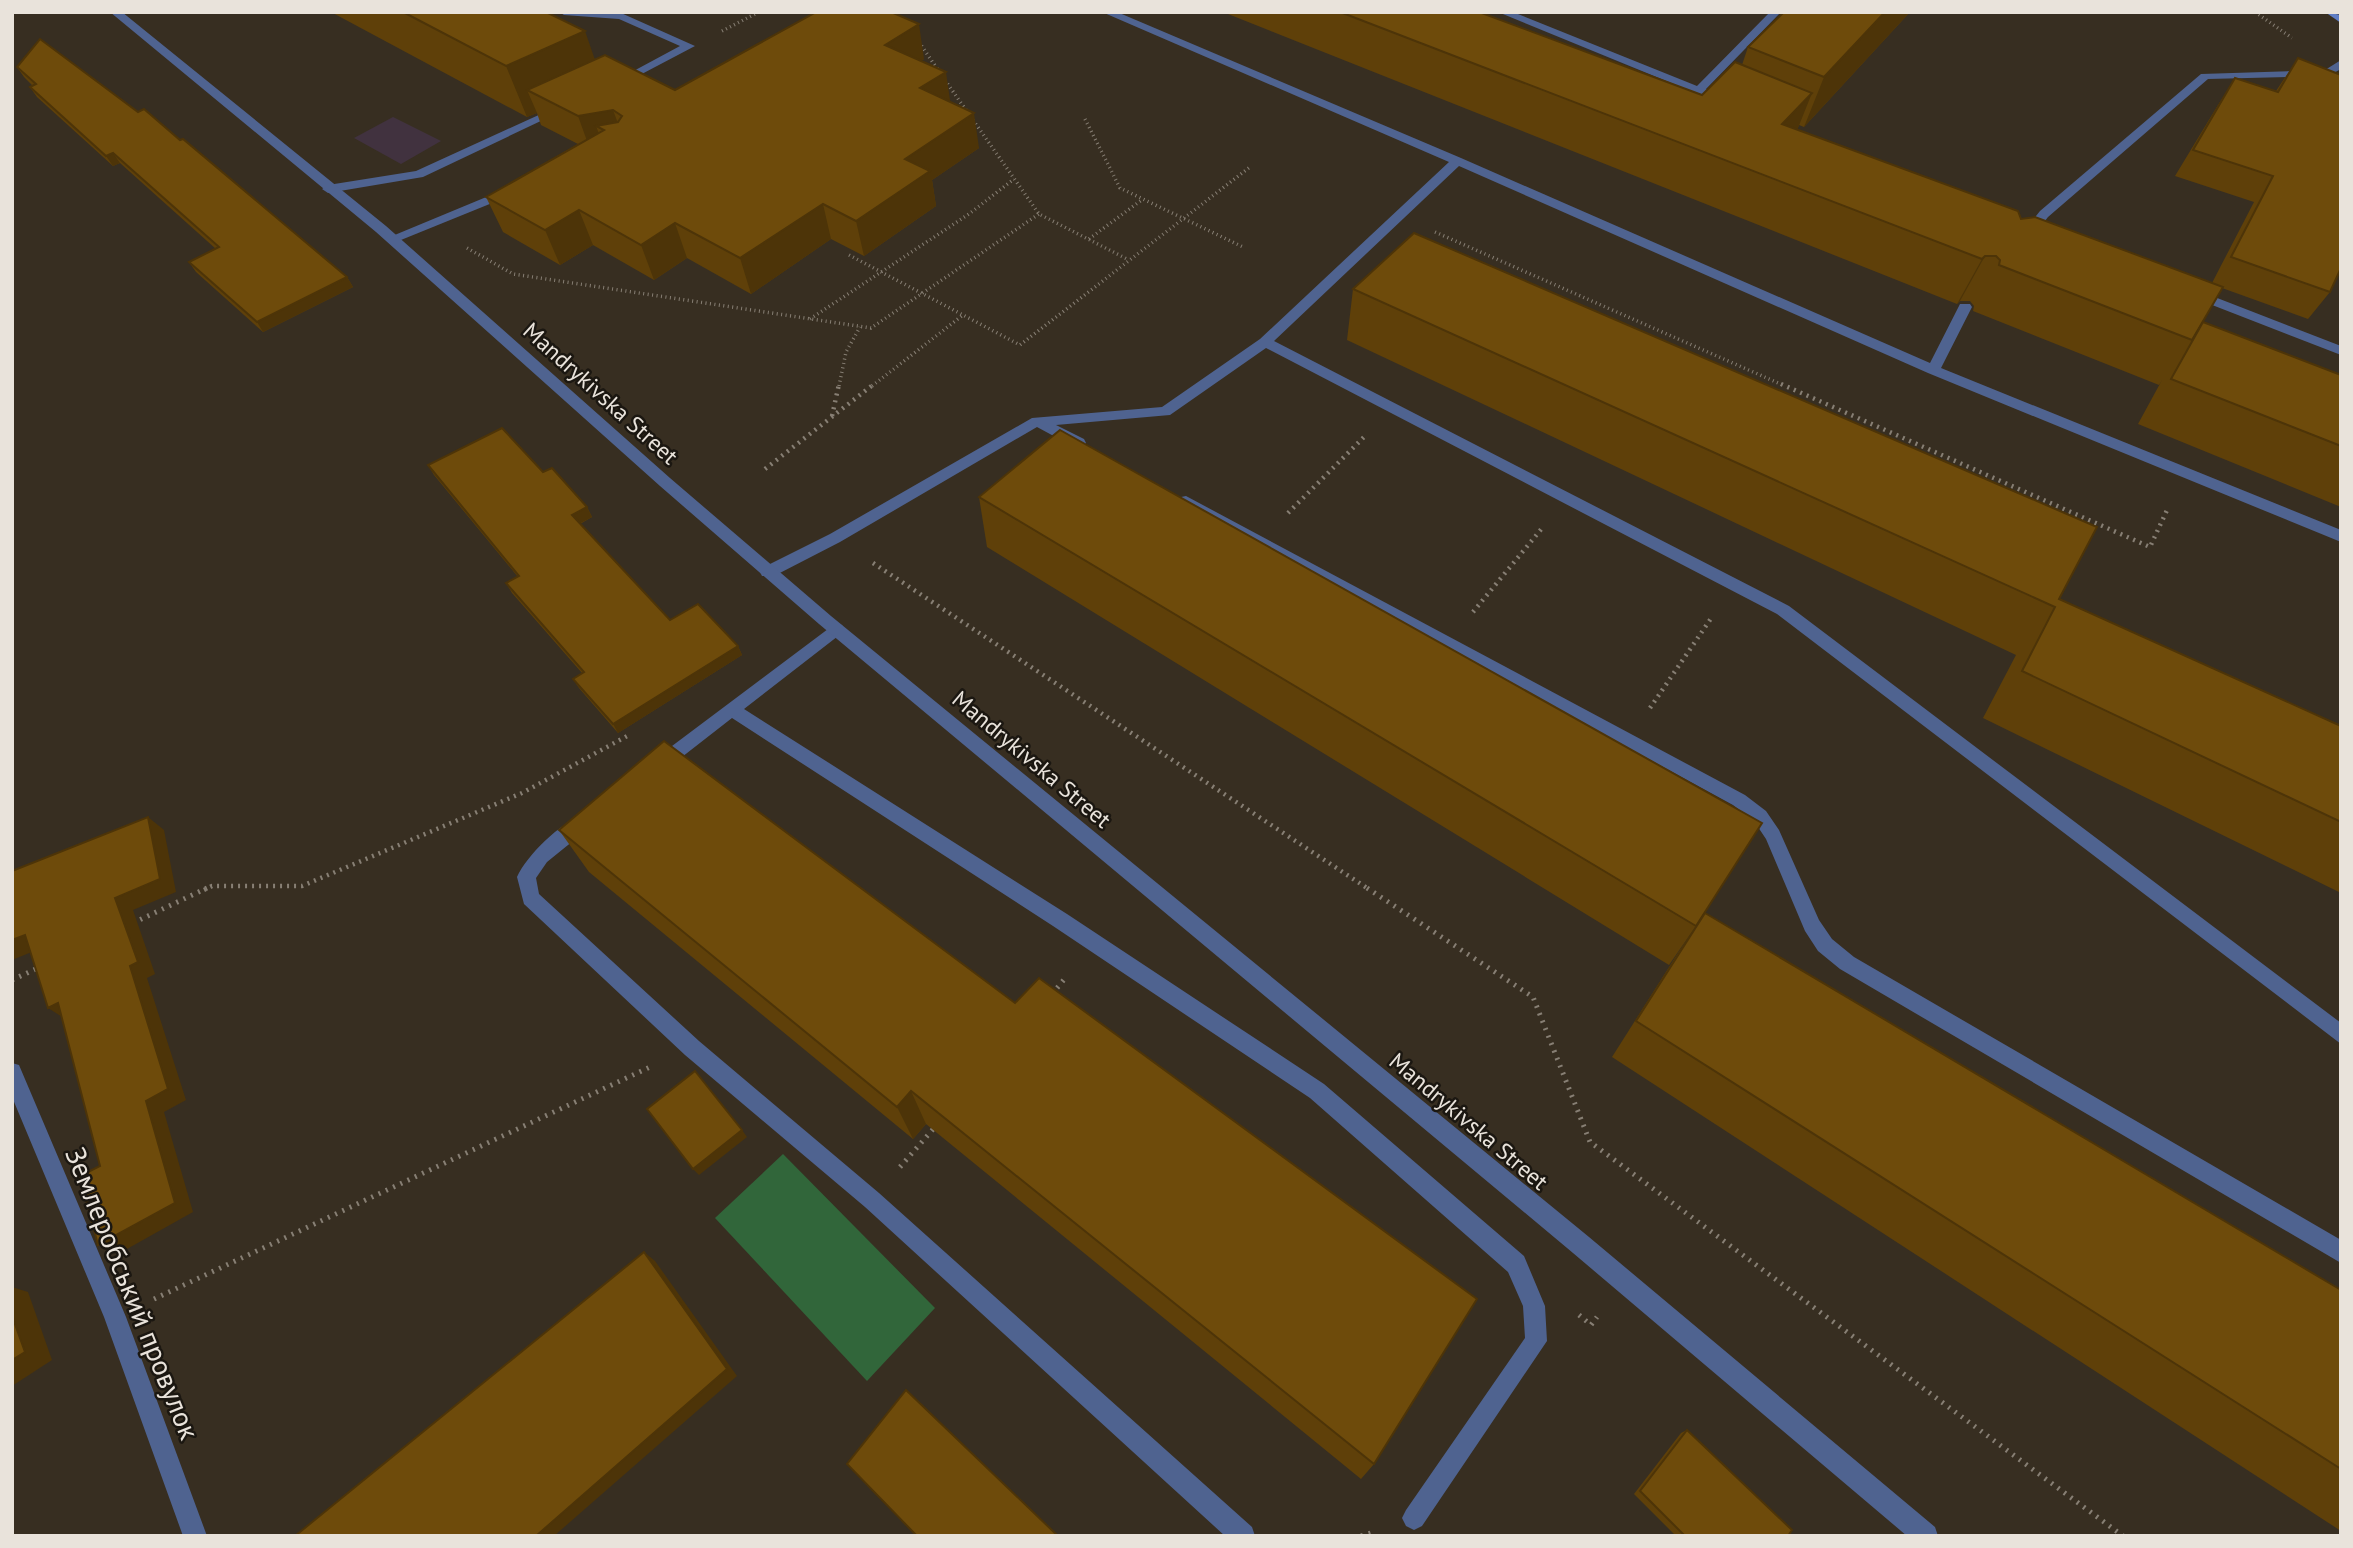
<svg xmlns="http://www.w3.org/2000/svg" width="2353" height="1548" font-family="'PT Sans',sans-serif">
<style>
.industrial{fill:#41323f}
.green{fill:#31663a}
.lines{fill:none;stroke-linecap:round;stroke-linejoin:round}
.path-far2{stroke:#877f74;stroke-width:3.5;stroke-dasharray:1 3.5;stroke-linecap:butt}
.path-far1{stroke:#877f74;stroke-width:4.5;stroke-dasharray:2 5;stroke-linecap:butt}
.path{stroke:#877f74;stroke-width:5;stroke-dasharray:2 6;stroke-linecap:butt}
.service{fill:#4f6390;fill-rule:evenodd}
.minor{fill:#4f6390;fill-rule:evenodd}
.secondary{fill:#607ec6;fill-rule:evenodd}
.wall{fill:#5f4009}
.shaded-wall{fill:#4d3408}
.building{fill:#6e4b0b;stroke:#4d3408;stroke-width:2}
.labels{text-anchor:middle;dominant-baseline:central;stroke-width:5;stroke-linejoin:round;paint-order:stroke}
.street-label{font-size:23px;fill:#e9e3db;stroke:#1b1711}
.near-street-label{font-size:28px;fill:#e9e3db;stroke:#1b1711}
</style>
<rect width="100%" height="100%" fill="#372e21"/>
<polygon class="industrial" points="393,117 441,141 401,164 354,138"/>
<polygon class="green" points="783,1154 935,1308 867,1381 715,1218"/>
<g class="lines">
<g class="path-far2">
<polyline points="2255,12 2292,38"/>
<polyline points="722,31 759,12"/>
<polyline points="919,42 938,70"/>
<polyline points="945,80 968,113"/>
<polyline points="1085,119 1120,188 1243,247"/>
<polyline points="973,120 1039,214 1129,260"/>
<polyline points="1435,232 1785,386"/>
<polyline points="1089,239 1143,199"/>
<polyline points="467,248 513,274 871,328 1039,214"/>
<polyline points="849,255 1020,345 1250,167"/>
<polyline points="810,319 969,214 1014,179"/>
<polyline points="839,386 846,352 860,327"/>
<polyline points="872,386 963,315"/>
</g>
<g class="path-far1">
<polyline points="1781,384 2150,547 2168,508"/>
<polyline points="832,416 839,384"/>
<polyline points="765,469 874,384"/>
<polyline points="1288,513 1366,435"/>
<polyline points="873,563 1370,890"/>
<polyline points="1473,612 1543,527"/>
<polyline points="1650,708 1712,617"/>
<polyline points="204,890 212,886 302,886 522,793 629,735"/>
</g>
<g class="path">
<polyline points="1367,888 1533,997 1590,1142 2123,1536"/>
<polyline points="133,923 207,888"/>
<polyline points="12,980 40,967"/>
<polyline points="1052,994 1067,976"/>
<polyline points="900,1167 935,1127"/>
<polyline points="154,1299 650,1067"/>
<polyline points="1579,1315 1591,1325 1597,1317"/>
<polyline points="1361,1536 1374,1532"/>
</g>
<g class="service">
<polygon points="559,12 621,13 695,46 619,86 615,85 615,81 680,46 619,19 564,15"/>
<polygon points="1102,12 1117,12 1461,158 1930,363 1960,304 1970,304 1972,307 1941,368 2341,530 2341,542 1928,373 1459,166 1274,341 1789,606 2341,1023 2341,1044 1777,614 1266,348 1170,415 1056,425 1084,439 1086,443 1084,447 1074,447 1037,427 840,542 774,576 762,576 760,572 762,568 830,534 1032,418 1162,407 1260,339 1449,162"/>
<polygon points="1498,12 1513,12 1697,86 1770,12 1781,12 1706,89 1729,99 1729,103 1725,105"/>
<polygon points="2341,60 2341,69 2328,76 2208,79 2048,217 2030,240 2020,240 2019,237 2040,211 2201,74 2325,70"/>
<polygon points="554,108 564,110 423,177 328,193 322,189 328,185 416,171"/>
<polygon points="508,188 512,189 512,195 396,242 391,243 385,239"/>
<polygon points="2194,289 2341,346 2341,355 2189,296 2189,290"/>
<polygon points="1186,496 1745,795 1766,811 1779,830 1819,920 1832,939 1854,957 2341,1240 2341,1263 1840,969 1818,951 1805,931 1766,839 1754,821 1733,805 1181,505 1178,501 1181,497"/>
<polygon points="836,623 842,625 844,629 842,633 744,709 1067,914 1324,1084 1524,1256 1545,1306 1547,1341 1422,1526 1414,1530 1406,1526 1402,1518 1406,1510 1525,1338 1523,1306 1508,1272 1310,1098 1053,926 732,718 664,771 658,773 652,771 649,766 652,761"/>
<path d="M583,815l6,3 3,5 -3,5 -42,34 -11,16 3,16 160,147 180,152 373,334 3,9h-30l-360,-329 -180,-152 -161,-151 -7,-27c10,-22 43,-54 66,-62z"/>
</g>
<g class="minor">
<polygon points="110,12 122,12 386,226 670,478 831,616 1589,1237 1935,1527 1938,1536 1907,1536 1573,1253 819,624 660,486 376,232"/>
<polygon points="12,1063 19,1065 126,1317 207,1536 183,1536 104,1317 12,1097"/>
</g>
<polygon class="secondary" points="2325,12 2341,15 2341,23"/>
</g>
<g class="wall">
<polygon points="331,12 546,12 595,60 675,90 924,59 921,61 951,102 979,148 932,180 936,206 864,256 831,239 751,294 687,258 654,280 593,245 560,265 503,232 486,197 578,144 541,125 537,113 527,117"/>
<polygon points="1223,12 1481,12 1480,13 1702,95 1742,65 1748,47 1784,12 1910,12 1804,127 1799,125 1797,130 2021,219 2212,283 2254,202 2175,176 2218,105 2235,78 2276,91 2298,58 2330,292 2308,319 2222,288 2201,325 2341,375 2341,507 2138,424 2162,380 2159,385 1973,311 1974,306 1970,301 1960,301 1957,304"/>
<polygon points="17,67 347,277 353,287 263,332 196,272 189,262 216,249 120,163 113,166 37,97 30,87 33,86 24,77"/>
<polygon points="1353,289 2059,599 2341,726 2341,893 1983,718 2016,655 1347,340"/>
<polygon points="428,465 543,472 587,507 592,517 580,524 670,620 738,646 742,655 618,733 579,688 573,679 582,673 512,593 506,583 518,577 434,475"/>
<polygon points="979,497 1696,926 1669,965 987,547"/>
<polygon points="664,741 1374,1464 1361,1479 926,1124 913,1139 589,872 559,830"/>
<polygon points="1705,913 2341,1290 2341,1531 1612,1057 1678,953"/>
<polygon points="1687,1430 1788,1536 1676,1536 1634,1494 1681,1433"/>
</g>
<g class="shaded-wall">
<polygon points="1885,12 1910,12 1804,127 1824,77"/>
<polygon points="919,24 924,59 891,80 885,45"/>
<polygon points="585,31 603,83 527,90 537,113 527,117 506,66"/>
<polygon points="946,72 951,107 920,88"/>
<polygon points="1812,93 1794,138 1782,124"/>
<polygon points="613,110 626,145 596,126 605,149 591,152 578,116"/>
<polygon points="974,113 979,148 932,180 936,206 864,256 856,221 905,159"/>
<polygon points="113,153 120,163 113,166 106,156"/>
<polygon points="823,204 831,239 751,294 740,258"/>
<polygon points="579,210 593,245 560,265 545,230"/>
<polygon points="675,223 687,258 654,280 641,245"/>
<polygon points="1985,256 1960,301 1957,304 1982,259"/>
<polygon points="347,277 353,287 263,332 257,322"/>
<polygon points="587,507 592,517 577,525 572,515"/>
<polygon points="738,646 742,655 618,733 613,724"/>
<polygon points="148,817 164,830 176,892 133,910 155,974 147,978 186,1100 164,1112 193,1212 118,1254 98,1245 146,1101 115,898"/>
<polygon points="25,935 44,947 12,960 12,940"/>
<polygon points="58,1003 67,1020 48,1008"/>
<polygon points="911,1091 926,1124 913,1139 897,1107"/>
<polygon points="742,1130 747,1137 699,1175 693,1169"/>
<polygon points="644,1252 655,1261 737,1376 554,1536 536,1536"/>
<polygon points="12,1287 28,1292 52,1360 12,1386"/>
</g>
<g class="building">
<polygon points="403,12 546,12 585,31 506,66"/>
<polygon points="816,12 891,12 919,24 885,45 946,72 920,88 974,113 905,159 930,171 856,221 823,204 740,258 675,223 641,245 579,210 545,230 486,197 604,130 596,126 618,122 622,116 613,110 578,116 527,90 605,55 675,90"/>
<polygon points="1340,12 1479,12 1702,95 1735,62 1812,93 1782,124 2018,211 2021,219 2035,217 2223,287 2192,340 1999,265 2000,260 1996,256 1985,256 1982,259"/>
<polygon points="1784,12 1885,12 1824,77 1748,47"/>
<polygon points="40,39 138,112 144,109 180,140 183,139 347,277 257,322 189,262 219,247 113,153 106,156 30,87 36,84 17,67"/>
<polygon points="2298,58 2341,75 2341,268 2330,292 2231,257 2273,176 2193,150 2235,78 2278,92"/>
<polygon points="1414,233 2097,527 2059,599 2341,726 2341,822 2022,671 2055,607 1353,289"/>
<polygon points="2203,322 2341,375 2341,446 2171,379"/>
<polygon points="502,428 543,472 552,468 587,507 572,515 670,620 698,604 738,646 613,724 573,679 584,672 506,583 519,576 428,465"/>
<polygon points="1060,430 1762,823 1696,926 979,497"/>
<polygon points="664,741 1015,1003 1039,978 1477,1299 1374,1464 911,1091 897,1107 559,830"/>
<polygon points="148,817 160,879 115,898 138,962 130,966 168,1089 146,1101 175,1203 98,1245 80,1176 100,1166 58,1003 48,1008 25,935 12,940 12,871"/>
<polygon points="1705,913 2341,1290 2341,1469 1636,1021"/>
<polygon points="695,1071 742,1130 693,1169 647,1109"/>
<polygon points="644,1252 727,1369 536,1536 295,1536"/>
<polygon points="12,1316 25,1352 12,1360"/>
<polygon points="906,1390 1058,1536 917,1536 847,1464"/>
<polygon points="1687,1430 1792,1530 1788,1536 1685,1536 1640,1491"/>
</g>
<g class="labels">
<g class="street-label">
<text transform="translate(601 393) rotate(42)">Mandrykivska Street</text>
<text transform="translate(1032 759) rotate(40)">Mandrykivska Street</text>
<text transform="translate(1469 1121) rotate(40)">Mandrykivska Street</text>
</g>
<g class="near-street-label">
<text transform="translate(133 1293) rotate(68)">Землеробський провулок</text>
</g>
</g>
<rect width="2353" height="1548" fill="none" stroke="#e9e3db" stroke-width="28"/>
</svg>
